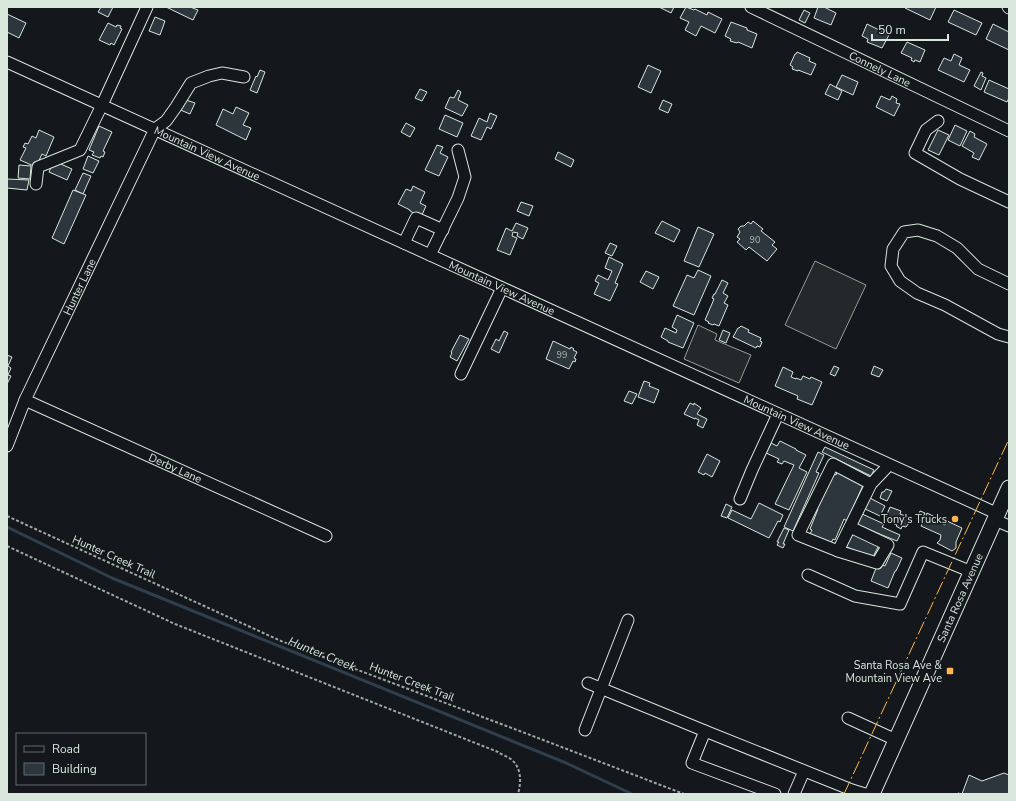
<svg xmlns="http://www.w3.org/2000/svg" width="1016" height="801" font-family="'Nunito Sans',sans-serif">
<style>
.parking{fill:#24282b;stroke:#939e99}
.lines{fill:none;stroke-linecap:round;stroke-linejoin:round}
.stream{stroke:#2f3f4d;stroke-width:3}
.building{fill:#2c363c;stroke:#d8e6dc}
.minor-casing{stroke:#d8e6dc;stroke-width:13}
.major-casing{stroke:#d8e6dc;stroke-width:17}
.path{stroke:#9da8a2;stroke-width:2;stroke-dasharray:3 2;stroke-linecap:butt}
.minor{stroke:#14181c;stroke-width:11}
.major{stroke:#14181c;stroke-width:15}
.power{stroke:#ffb74d;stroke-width:1;stroke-dasharray:14 3 2 3;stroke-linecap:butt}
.poi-dot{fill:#ffb74d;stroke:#14181c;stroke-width:1.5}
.labels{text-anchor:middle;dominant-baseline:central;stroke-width:3;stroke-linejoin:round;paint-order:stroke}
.number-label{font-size:9px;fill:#adbab4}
.street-label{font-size:11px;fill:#d8e6dc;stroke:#14181c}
.poi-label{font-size:11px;fill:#d8e6dc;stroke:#14181c;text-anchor:end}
.water-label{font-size:12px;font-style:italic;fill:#d8e6dc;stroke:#14181c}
</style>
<rect width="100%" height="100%" fill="#14181c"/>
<g class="parking">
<polygon points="815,261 866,285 836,349 785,325"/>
<polygon points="698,325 717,334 715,340 751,355 739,383 684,359"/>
</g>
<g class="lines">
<polyline class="stream" points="7,527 112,578 566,763 632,794"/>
</g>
<g class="building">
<polygon points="101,7 113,7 108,17 98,12"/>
<polygon points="166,7 190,7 198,10 193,20"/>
<polygon points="659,7 674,7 671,13"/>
<polygon points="686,7 694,10 695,9 707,15 708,12 722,19 715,33 701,26 696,36 685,30 689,22 680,18"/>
<polygon points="818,7 824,7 836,13 831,25 814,18"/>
<polygon points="905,7 936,7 930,20 905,8"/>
<polygon points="804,10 810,13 805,23 799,20"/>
<polygon points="954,10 982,23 976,35 948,22"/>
<polygon points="7,14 26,23 19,38 7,32"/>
<polygon points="155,17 165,21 160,35 149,31"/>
<polygon points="731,22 747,28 747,30 757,34 752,48 738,42 737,43 730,41 731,39 725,36"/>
<polygon points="108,23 116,27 117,25 121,26 120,28 122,29 114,45 111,43 110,45 99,40"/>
<polygon points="867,24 889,35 882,48 867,42 868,39 862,36"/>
<polygon points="993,24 1009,32 1009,50 986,39"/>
<polygon points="907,42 925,50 920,62 915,60 914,62 911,60 912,58 901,53"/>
<polygon points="797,52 810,58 809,61 816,64 811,75 798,70 798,71 792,69 793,67 790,65 795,54 796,54"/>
<polygon points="954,54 962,58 959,65 970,70 964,82 938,70 944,58 951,61"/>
<polygon points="648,65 661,71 651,93 638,87"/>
<polygon points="260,70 265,72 257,93 250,90 256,76 257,77"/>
<polygon points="981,72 983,73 982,76 986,78 981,90 974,86"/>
<polygon points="842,75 858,82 853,95 836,87"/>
<polygon points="989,80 1009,89 1009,98 1007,102 984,92"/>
<polygon points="830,84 842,91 838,100 825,94"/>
<polygon points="420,89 427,92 422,101 415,98"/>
<polygon points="458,90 461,92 458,100 468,105 462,116 445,108 450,97 454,98"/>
<polygon points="881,96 890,100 892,96 897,99 896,103 900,104 894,116 876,107"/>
<polygon points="183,99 195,103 190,114 178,109"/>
<polygon points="663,100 672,104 668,113 659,109"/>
<polygon points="236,107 249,113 243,125 251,128 246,140 216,125 223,109 233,114"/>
<polygon points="490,113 497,116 491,129 487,127 481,140 471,136 479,118 487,122"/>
<polygon points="445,115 463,123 457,137 439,129"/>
<polygon points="406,123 415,128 410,137 401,132"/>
<polygon points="955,125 967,131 960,146 948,140"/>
<polygon points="99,126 112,132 103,151 105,152 103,157 101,156 100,158 92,155 94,152 89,150"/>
<polygon points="39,130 54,137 46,156 42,154 36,167 20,160 26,148 23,147 25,143 28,144 32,136 36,138"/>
<polygon points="938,130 949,135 939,155 928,150"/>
<polygon points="970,131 975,134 974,137 987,144 979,160 972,157 974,153 962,146"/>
<polygon points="437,145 443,147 440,153 448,157 439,176 425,170"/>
<polygon points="558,152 574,160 571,167 555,159"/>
<polygon points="88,156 99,161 93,173 83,169"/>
<polygon points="54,161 72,169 67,180 49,172"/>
<polygon points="19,165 31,166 30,179 18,178"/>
<polygon points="83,173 91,176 83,194 75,190"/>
<polygon points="7,179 29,180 27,190 7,188"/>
<polygon points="413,186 425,192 420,203 426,206 421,217 410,211 410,210 398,204 406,189 411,191"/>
<polygon points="73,190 86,195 64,244 52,238"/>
<polygon points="521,202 533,206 529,216 517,211"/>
<polygon points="662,221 680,230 674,242 655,233"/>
<polygon points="753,221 763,229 761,231 775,242 772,245 777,249 767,261 749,247 746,250 737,242 740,239 737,237 740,232 738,229 741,226 744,226 748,222 751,224"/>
<polygon points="516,223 528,228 523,239 517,236 518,233 513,232 512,236 517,238 510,255 497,250 506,228 512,231"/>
<polygon points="698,227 714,234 699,267 684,261"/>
<polygon points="610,243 617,246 612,256 605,253"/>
<polygon points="609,257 623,264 615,283 618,284 610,301 594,294 599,283 595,281 598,275 608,280 612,271 605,268"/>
<polygon points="698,270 711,276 694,315 673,306 687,275 694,278"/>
<polygon points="646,271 659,277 653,289 640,282"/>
<polygon points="722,280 728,283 723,293 728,296 724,303 728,305 719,326 714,324 713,325 708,323 709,322 705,320 714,299 712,298 714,294 715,294"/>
<polygon points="677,315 694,323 683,348 668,342 668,341 661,337 665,328 676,333 677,330 672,327"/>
<polygon points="741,326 749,330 748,332 761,338 760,341 762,342 760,347 757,346 756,348 733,337 738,328 739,328"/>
<polygon points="723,330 730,333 726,343 719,340"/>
<polygon points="504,331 508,333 499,353 491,349 496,339 499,341"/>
<polygon points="460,335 469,339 457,361 450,357 452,353 451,352"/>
<polygon points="553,341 570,349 571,347 574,349 573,350 577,352 574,358 576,359 575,362 573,361 569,369 546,359"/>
<polygon points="7,355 12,357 8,366 11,368 8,375 11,376 7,384"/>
<polygon points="834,366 839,368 835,376 830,374"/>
<polygon points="874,366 883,370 879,377 871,374"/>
<polygon points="783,367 793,372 791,377 796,379 796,378 801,380 803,376 810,379 811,377 822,382 812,405 797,399 798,396 775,386"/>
<polygon points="644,381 650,383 649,386 659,390 654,403 638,397"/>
<polygon points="629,391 637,394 632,404 624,401"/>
<polygon points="690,403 694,405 694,403 701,408 697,414 707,419 703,428 697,425 699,420 695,418 695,419 684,414"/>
<polygon points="780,441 796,449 796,450 806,455 799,468 807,472 789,510 775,504 794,465 784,461 782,464 777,462 779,459 766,453 771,443 777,446"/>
<polygon points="825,447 874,470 871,476 822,452"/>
<polygon points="818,452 824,455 816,472 819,473 793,531 784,527"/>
<polygon points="707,454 720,461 712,477 705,473 704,475 698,472"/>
<polygon points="837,472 864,483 847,521 844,519 835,540 833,539 831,543 810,534 812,530 810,529 818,509 817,508 832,473 836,475"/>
<polygon points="886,489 892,491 887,501 880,498 882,492 884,492"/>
<polygon points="868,497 885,506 880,516 863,508"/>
<polygon points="759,503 783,515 780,522 778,521 769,538 728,518 732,510 751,519"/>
<polygon points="726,504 732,507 727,518 721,516"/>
<polygon points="890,507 901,511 900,514 911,518 909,523 906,527 902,526 901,529 896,526 897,525 894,524 895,523 885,519"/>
<polygon points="920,511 925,513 921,521 917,519"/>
<polygon points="860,513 884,524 882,527 900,535 897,541 882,535 855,523"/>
<polygon points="927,513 939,519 938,521 945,525 947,521 962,528 956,542 956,548 952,551 937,543 940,540 941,535 921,526"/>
<polygon points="784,528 789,530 783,544 785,544 783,548 777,545 779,542 777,542"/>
<polygon points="852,533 879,545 872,559 845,546"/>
<polygon points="891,553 902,558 896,571 895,571 888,588 871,581 878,563 885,566"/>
<polygon points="1004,773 1009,775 1009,794 957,794 958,793 962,794 969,775 982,781"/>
</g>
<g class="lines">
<g class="minor-casing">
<g id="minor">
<path id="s1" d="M751,7l258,124"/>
<polyline points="1008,7 1009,8"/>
<path id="s2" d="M7,62l991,452"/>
<polyline points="938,121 926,130 915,153 960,179 1009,202"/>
<polyline points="36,184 38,167 80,150 102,105 147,7"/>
<polyline points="404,243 416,218 443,230"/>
<polyline points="430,255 458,198 465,177 458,150"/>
<polyline points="1009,284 978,269 957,248 937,236 918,230 904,232 893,249 891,266 900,281 917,293 945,305 998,334 1009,337"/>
<polyline points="461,374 502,288"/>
<path id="s3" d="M25,400l301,136"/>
<path id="s4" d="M7,446l18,-46 130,-271 11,-8 10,-14 15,-24 18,-7 13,-3 22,4"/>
<polyline points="871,484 833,464 798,535 838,551 871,484 889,465"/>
<polyline points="740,499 752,470 778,414"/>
<polyline points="995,520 1009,526"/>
<polyline points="838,551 877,563 888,545 850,527"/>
<polyline points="808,575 855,596 900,604 923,552 972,572"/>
<polyline points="588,683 705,731 692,763 775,794"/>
<polyline points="848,718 896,740"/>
<polyline points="585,730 628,620"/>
<polyline points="705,731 852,790 865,794"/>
<polyline points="794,794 804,771"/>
</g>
</g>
<g class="major-casing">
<g id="major">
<path id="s5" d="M872,794l137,-306"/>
</g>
</g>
<g class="path">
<polyline points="7,516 55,538 281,641 525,733 684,794"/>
<path d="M7,546l168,78 323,128c4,3 11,5 14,8 10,9 9,23 6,34"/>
</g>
<use href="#minor" class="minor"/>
<use href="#major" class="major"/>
<polyline class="power" points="844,794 1009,439"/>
</g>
<g class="poi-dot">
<circle cx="955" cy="519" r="4"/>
<rect x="946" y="667" width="8" height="8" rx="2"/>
</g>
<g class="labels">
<g class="number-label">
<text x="755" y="240">90</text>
<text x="562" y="355">99</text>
</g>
<g class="street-label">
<text stroke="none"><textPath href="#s1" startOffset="143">Connely Lane</textPath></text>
<text stroke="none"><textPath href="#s2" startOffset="220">Mountain View Avenue</textPath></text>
<text stroke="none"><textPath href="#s4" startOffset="175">Hunter Lane</textPath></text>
<text stroke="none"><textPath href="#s2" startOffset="544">Mountain View Avenue</textPath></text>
<text stroke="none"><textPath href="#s2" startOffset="868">Mountain View Avenue</textPath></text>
<text stroke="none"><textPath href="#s3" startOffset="165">Derby Lane</textPath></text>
<text transform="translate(114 557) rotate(24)">Hunter Creek Trail</text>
<text stroke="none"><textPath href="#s5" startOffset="215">Santa Rosa Avenue</textPath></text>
<text transform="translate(412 682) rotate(21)">Hunter Creek Trail</text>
</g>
<g class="poi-label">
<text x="947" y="519">Tony's Trucks</text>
<text x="942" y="665">Santa Rosa Ave &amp;<tspan x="942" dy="13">Mountain View Ave</tspan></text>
</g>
<g class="water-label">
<text transform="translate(322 654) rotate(22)">Hunter Creek</text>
</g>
</g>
<rect width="1016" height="801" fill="none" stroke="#d8e6dc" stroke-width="16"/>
<rect x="16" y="733" width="130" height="52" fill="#14181c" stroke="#626a69"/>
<rect x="24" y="746" width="20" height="6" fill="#14181c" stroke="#626a69"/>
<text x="52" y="753" font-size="12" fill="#d8e6dc">Road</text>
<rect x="24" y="763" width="20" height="12" fill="#2c363c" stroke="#626a69"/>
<text x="52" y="773" font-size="12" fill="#d8e6dc">Building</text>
<path d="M872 34v6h76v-6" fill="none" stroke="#d8e6dc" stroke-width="2"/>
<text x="878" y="34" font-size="12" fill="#d8e6dc" stroke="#14181c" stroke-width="3" paint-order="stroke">50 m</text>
</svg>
